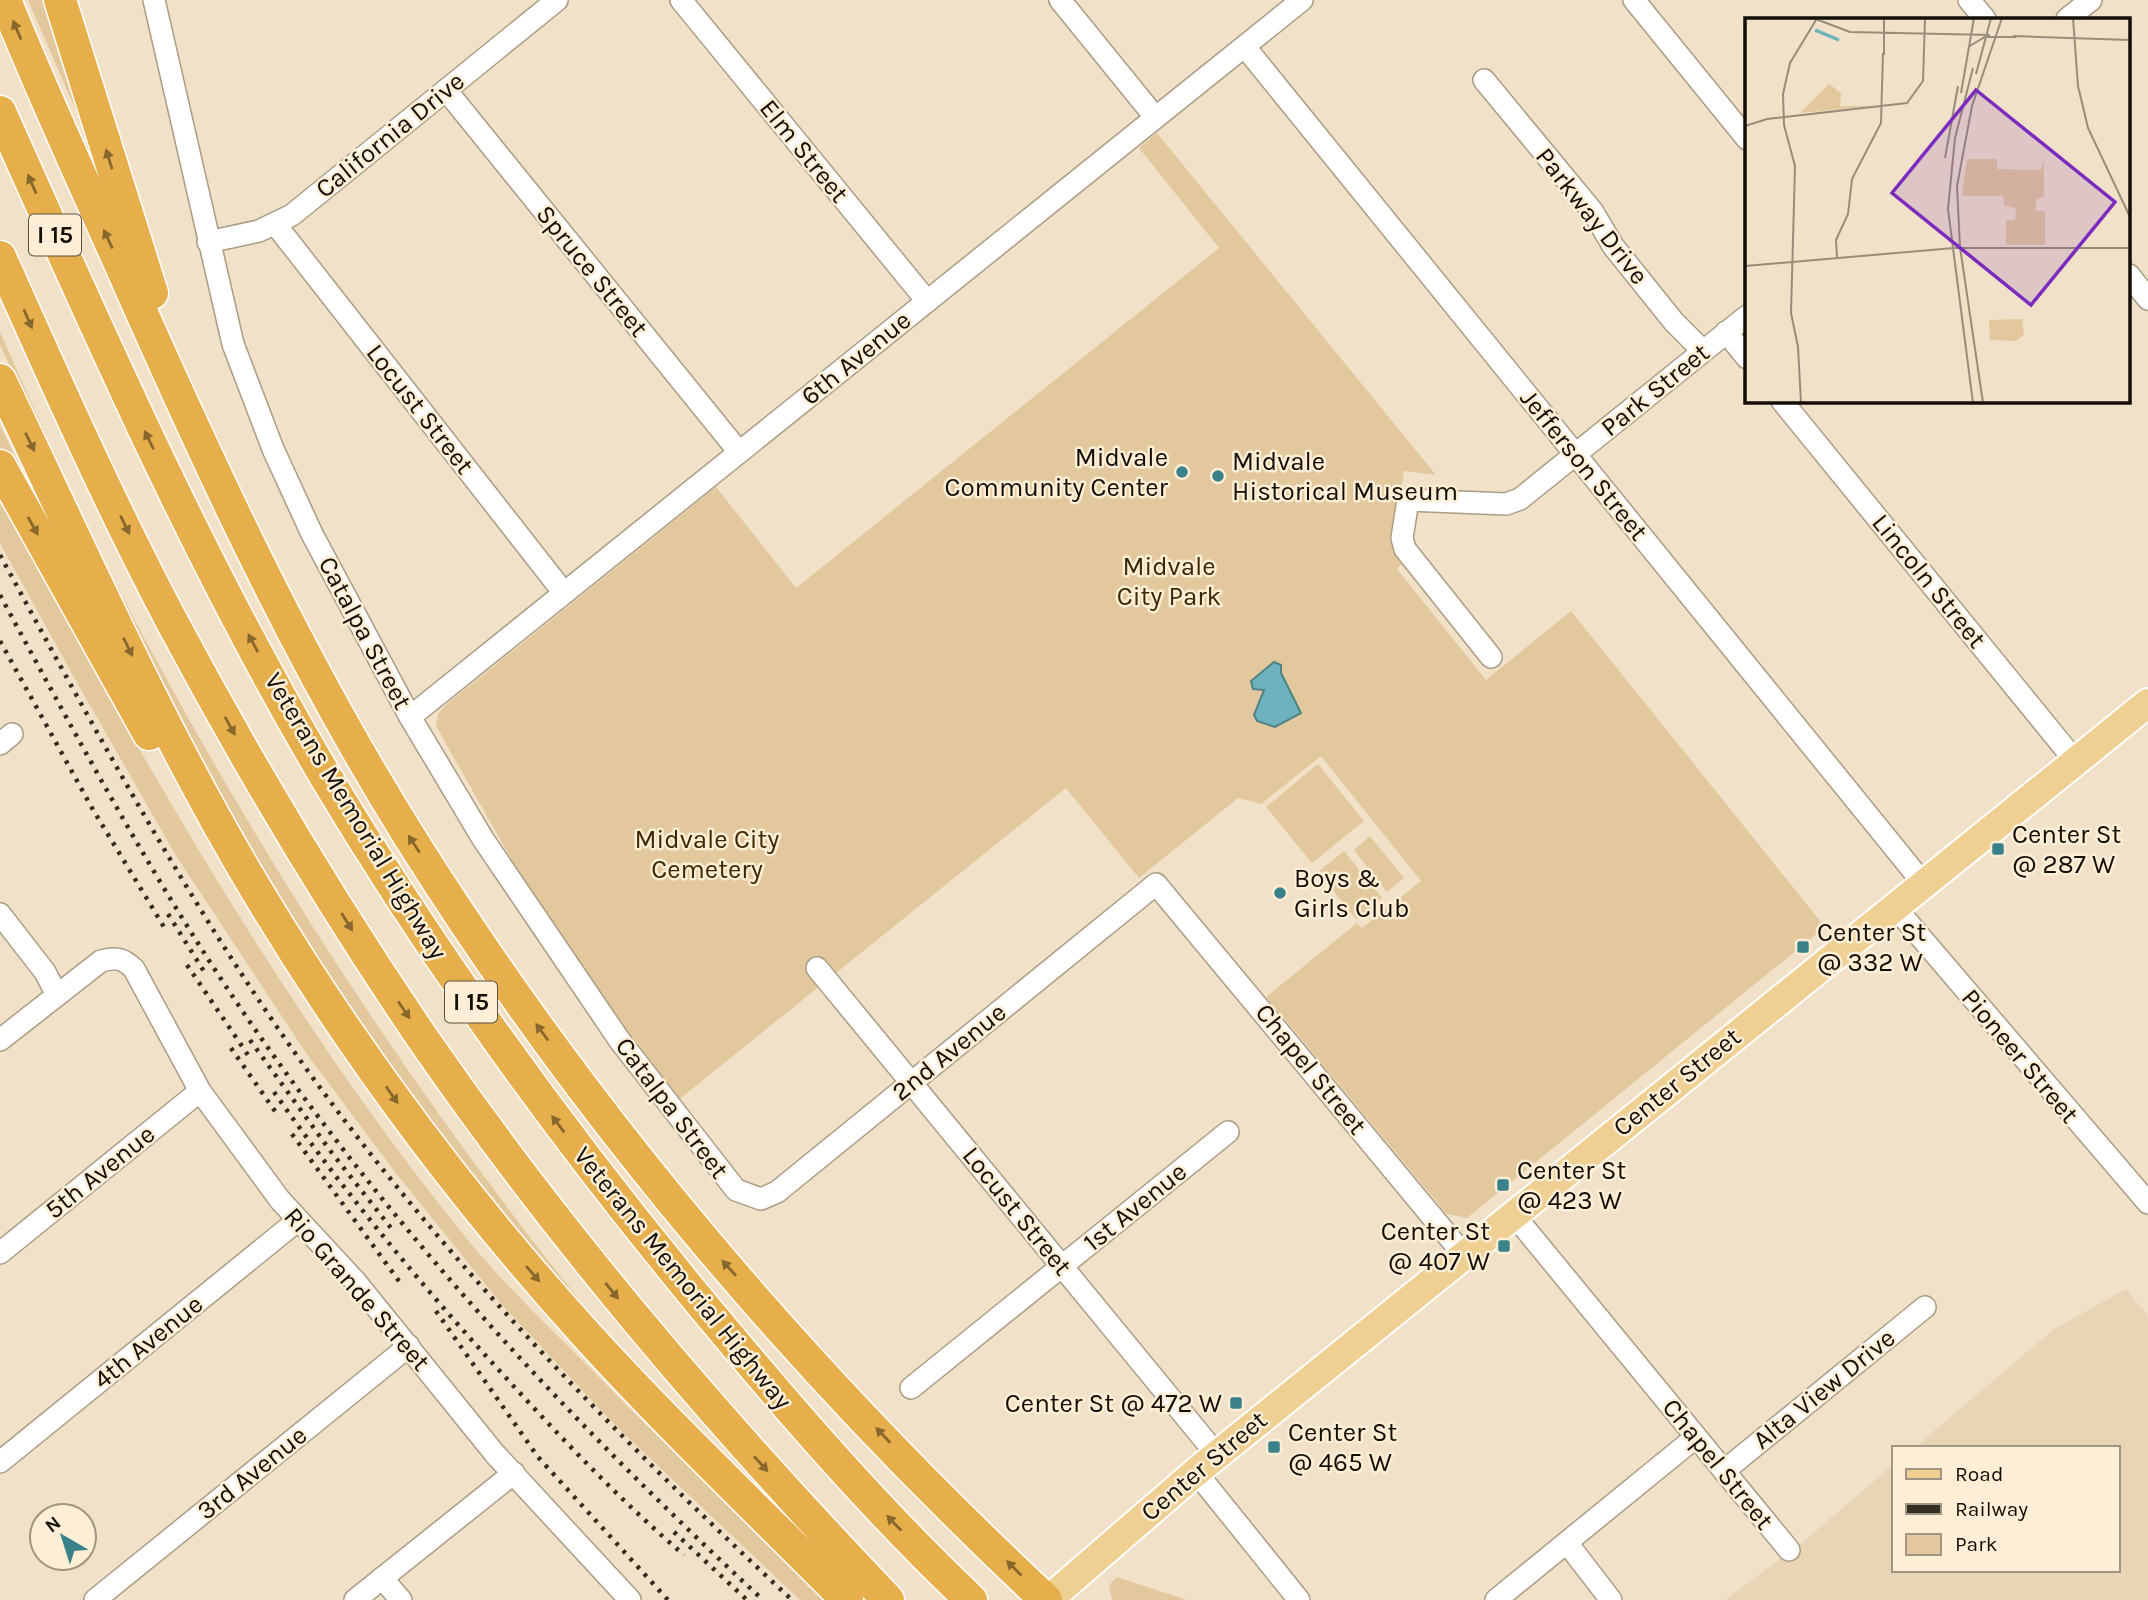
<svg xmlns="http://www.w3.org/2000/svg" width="2148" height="1600" font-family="Karla,sans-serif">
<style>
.built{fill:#e9d5b6}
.green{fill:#e3c89d}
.water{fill:#6cb3bd;stroke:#518286;stroke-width:2}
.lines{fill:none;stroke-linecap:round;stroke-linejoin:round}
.minor-casing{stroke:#aa9c85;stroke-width:24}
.major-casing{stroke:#fff;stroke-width:32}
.highway-casing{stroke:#fff;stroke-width:35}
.minor{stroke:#fff;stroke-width:21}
.major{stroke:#f0cf93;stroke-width:28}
.highway{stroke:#e6af4b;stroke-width:32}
.rail{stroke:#322c21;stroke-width:4.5;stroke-dasharray:3.5 7;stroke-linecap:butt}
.oneway{fill:#87672c}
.poi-dot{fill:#3a818a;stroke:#feeed5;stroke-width:2.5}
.labels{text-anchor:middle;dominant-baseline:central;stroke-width:5;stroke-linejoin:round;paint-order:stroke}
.shield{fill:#feeed5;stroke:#5a5144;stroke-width:2}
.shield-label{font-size:24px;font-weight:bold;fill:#130e06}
.street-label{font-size:26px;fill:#130e06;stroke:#feeed5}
.poi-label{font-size:26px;fill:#130e06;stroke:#feeed5;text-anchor:start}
.park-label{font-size:26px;fill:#3c2800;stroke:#feeed5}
.inset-river{fill:none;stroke:#6cb3bd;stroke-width:3.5}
.inset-road{fill:none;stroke:#988d7a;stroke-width:2}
.view{fill:#7b2cbf;fill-opacity:0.15;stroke:#7b2cbf;stroke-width:3.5}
.inset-edge{fill:none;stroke:#130e06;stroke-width:3.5}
</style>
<rect width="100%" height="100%" fill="#f0e1c8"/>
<polygon class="built" points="2126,1289 2148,1316 2148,1600 1725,1600 1803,1542 1894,1464 1894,1570 2118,1570 2118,1448 1914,1448 2054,1329"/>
<g class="green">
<polygon points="28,0 44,0 110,199 86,146 90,144 87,136"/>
<polygon points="0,28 146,358 145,359 0,35"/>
<polygon points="1157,133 1436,475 1404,471 1394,537 1404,562 1397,569 1486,680 1571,611 1825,927 1467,1218 1447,1214 1266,997 1357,923 1362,928 1421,881 1321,756 1261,804 1238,798 1139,878 1066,788 677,1101 624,1029 517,869 436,726 438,714 447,704 716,487 796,588 1219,248 1139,148"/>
<path d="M0,332c39,88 78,178 122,264 146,278 317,540 520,780l-87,-90 -176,-224 -170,-273 -209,-444z"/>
<polygon points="0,425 74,581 0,452"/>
<path d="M0,499c139,255 283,513 467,740 36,44 79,85 120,126 78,79 157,157 236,235h-23l-187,-177 -110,-117 -108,-134 -89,-119 -131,-199 -104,-182 -71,-129z"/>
<polygon points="1318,764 1364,821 1312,863 1266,807"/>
<polygon points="1370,836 1404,878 1387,892 1354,850"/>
<polygon points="1344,851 1382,898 1356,919 1318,872"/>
<polygon points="1117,1577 1187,1600 1112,1600 1109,1585"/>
</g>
<polygon class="water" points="1274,662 1281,665 1281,673 1301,713 1275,727 1257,721 1254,715 1264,690 1253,689 1251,681"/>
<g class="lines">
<g class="minor-casing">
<g id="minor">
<polyline points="154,0 233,344 273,449 312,534 410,717 483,839 620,1041 736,1190 761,1199 777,1192 1156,884 1464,1255"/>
<polyline points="681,0 927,301"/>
<polyline points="1060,0 1155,117"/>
<polyline points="1634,0 1747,139"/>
<polyline points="1969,0 1985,19"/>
<polyline points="2067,19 2091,0"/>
<polyline points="1245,47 1923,883"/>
<polyline points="1484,80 1593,212 1613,246 1674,322 1703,351"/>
<polyline points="446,90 739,452"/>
<polyline points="276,225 564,593"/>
<polyline points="208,242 259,231 292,215 557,0"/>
<polyline points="2129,275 2148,299"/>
<polyline points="1726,332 1747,358"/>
<polyline points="1782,401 2076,762"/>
<polyline points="1491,657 1405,549 1402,538 1408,500 1506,504 1520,499 1747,316"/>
<polyline points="410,717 1302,0"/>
<polyline points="0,744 12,734"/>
<polyline points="1894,906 2148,1203"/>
<polyline points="0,914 45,972 57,995"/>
<polyline points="817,968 1217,1455"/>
<path d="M0,1040l101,-79c15,-4 22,-3 33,8l66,122 80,109 76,82 139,172 135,146"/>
<polyline points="1514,1215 1789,1550"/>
<polyline points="0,1253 200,1091"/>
<polyline points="911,1388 1228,1132"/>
<polyline points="0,1462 297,1221"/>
<polyline points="1724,1471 1925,1307"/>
<polyline points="1196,1472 1299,1600"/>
<polyline points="1567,1543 1611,1600"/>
<polyline points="382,1578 401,1600"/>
<polyline points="95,1600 409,1346"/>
<polyline points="355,1600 514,1473"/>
<polyline points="1496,1600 1696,1437"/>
</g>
</g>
<g class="major-casing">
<polyline id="major" points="1048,1600 1196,1472 2148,703"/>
</g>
<g class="highway-casing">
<g id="highway">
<path d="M5,0c36,90 77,178 116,266 86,195 175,389 288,570 176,281 396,538 637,764"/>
<polyline points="60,0 152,293"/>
<path d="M0,112c100,224 199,450 324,662 112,188 241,365 381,534 84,101 170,201 266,292"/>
<path d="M0,257c54,121 108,243 170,361 76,143 160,284 251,418 139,202 298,387 467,564"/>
<path d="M0,380c82,171 159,348 257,511 94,157 204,305 326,440 84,93 176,180 264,269"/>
<polyline points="0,466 149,734"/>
</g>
</g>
<use href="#minor" class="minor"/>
<use href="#major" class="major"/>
<use href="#highway" class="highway"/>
<g class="rail">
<path d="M0,555c95,175 189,350 305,512 142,197 310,368 487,533"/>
<path d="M0,595c81,150 161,300 259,440 149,213 314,389 504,565"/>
<polyline points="0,641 92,808 167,932"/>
<polyline points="168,914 205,973"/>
<polyline points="187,965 250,1058"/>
<polyline points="250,1040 332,1153 395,1233"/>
<polyline points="231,1048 277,1114"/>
<path d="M274,1092c71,101 150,197 234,288 56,61 113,121 176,175"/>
<polyline points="292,1134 401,1284"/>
<polyline points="436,1311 538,1457 668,1600"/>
<polyline points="674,1532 747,1600"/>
</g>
</g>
<defs><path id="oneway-solid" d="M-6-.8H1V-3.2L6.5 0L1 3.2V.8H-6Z" transform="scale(1.75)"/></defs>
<g class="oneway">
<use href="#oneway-solid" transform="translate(17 30) rotate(-113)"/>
<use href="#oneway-solid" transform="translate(109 159) rotate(-107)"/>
<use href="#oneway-solid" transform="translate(32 184) rotate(-114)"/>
<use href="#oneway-solid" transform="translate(108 239) rotate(-115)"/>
<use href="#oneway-solid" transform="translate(28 319) rotate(66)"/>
<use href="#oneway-solid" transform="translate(149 440) rotate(-116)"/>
<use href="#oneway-solid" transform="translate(30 442) rotate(64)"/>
<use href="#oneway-solid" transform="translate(125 525) rotate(64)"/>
<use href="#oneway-solid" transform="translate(33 526) rotate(61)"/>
<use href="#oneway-solid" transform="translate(253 643) rotate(-118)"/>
<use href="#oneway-solid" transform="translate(128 647) rotate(64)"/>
<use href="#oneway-solid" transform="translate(230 726) rotate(61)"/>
<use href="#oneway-solid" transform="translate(414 844) rotate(-123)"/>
<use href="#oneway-solid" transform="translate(347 922) rotate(58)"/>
<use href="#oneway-solid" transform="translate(404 1010) rotate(56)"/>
<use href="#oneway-solid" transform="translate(542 1032) rotate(-126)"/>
<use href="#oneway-solid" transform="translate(392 1095) rotate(55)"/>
<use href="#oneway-solid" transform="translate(558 1124) rotate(-127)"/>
<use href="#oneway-solid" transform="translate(729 1268) rotate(-132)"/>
<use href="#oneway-solid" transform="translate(533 1274) rotate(49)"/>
<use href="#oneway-solid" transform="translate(612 1291) rotate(51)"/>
<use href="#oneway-solid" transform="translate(883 1435) rotate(-133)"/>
<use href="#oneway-solid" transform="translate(761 1464) rotate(48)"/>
<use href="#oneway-solid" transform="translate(894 1523) rotate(-134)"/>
<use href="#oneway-solid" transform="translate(1014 1568) rotate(-135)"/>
</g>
<g class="poi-dot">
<circle cx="1182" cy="472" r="7"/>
<circle cx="1218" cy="476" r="7"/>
<rect x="1991" y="842" width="14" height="14" rx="3.5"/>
<circle cx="1280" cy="893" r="7"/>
<rect x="1796" y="940" width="14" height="14" rx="3.5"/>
<rect x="1496" y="1178" width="14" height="14" rx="3.5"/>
<rect x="1497" y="1239" width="14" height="14" rx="3.5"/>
<rect x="1229" y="1396" width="14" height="14" rx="3.5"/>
<rect x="1267" y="1440" width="14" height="14" rx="3.5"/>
</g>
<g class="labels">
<g class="shield">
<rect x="29" y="214.5" width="52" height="41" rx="5"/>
<rect x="445" y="981.5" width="52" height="41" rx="5"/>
</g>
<g class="shield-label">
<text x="55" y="235">I 15</text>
<text x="471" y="1002">I 15</text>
</g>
<g class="street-label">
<text transform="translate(390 135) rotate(-39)">California Drive</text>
<text transform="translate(804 151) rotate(51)">Elm Street</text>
<text transform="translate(1592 216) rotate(52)">Parkway Drive</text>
<text transform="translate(592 271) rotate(51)">Spruce Street</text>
<text transform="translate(856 358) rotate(-39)">6th Avenue</text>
<text transform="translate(1655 390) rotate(-39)">Park Street</text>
<text transform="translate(420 409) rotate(52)">Locust Street</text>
<text transform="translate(1584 465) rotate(51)">Jefferson Street</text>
<text transform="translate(1929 581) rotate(51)">Lincoln Street</text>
<text transform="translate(365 633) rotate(62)">Catalpa Street</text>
<text transform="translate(356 816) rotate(59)">Veterans Memorial Highway</text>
<text transform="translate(949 1052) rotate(-39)">2nd Avenue</text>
<text transform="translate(2020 1056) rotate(50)">Pioneer Street</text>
<text transform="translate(1311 1069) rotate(51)">Chapel Street</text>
<text transform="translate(1677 1082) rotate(-39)">Center Street</text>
<text transform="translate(672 1108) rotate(53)">Catalpa Street</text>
<text transform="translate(100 1172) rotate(-39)">5th Avenue</text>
<text transform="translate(1135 1207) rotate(-39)">1st Avenue</text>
<text transform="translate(1017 1211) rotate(51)">Locust Street</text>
<text transform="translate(683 1278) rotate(51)">Veterans Memorial Highway</text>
<text transform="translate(357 1289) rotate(49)">Rio Grande Street</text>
<text transform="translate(148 1342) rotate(-39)">4th Avenue</text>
<text transform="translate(1824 1389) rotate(-39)">Alta View Drive</text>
<text transform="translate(1718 1464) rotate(51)">Chapel Street</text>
<text transform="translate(1204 1466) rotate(-40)">Center Street</text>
<text transform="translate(252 1473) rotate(-39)">3rd Avenue</text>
</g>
<g class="poi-label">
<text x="1168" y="457" text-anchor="end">Midvale<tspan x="1168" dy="30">Community Center</tspan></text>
<text x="1232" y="461">Midvale<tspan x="1232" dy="30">Historical Museum</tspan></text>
<text x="2012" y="834">Center St<tspan x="2012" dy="30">@ 287 W</tspan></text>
<text x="1294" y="878">Boys &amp;<tspan x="1294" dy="30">Girls Club</tspan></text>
<text x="1817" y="932">Center St<tspan x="1817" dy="30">@ 332 W</tspan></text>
<text x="1517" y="1170">Center St<tspan x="1517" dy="30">@ 423 W</tspan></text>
<text x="1490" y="1231" text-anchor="end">Center St<tspan x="1490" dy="30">@ 407 W</tspan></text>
<text x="1222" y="1403" text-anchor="end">Center St @ 472 W</text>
<text x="1288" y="1432">Center St<tspan x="1288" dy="30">@ 465 W</tspan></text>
</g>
<g class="park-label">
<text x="1169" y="566">Midvale<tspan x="1169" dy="30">City Park</tspan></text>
<text x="707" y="839">Midvale City<tspan x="707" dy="30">Cemetery</tspan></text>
</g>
</g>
<g transform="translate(1745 18)">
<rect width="385" height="385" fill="#f0e1c8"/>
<path d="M84,66l12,9 -1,13h37l-77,7zM222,141h30v10l44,1 3,-11v37l-8,4v11h9v34h-39v-25h9l1,-12 -12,-2 -1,-10h-41zM244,302l33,-1 2,16 -8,6 -26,-1z" fill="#e3c89d"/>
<path class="inset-river" d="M70,12l24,10"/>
<path class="inset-road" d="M68,0l37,14 140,3M139,0v37M328,0l5,68 10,42 42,89M268,18l117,4M223,29l17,-10h31M231,56l15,-56M216,75l13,-75M0,108l22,-7 140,-16 16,-22 2,-63M200,140l13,-72M92,239l-1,-17 12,-26 4,-35 29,-56 2,-70M0,248l209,-18h176M56,385l-3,-56 -7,-34 4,-147 -11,-41 -1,-31 7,-31 26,-43M228,385l-25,-194 7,-71 18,-70M238,385l-23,-156 -3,-61 15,-80 30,-88"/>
<path class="view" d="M231,72l139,112 -84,103 -139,-112z"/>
<rect width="385" height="385" class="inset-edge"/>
</g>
<rect x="1892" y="1446" width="228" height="126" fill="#feeed5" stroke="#a09482" stroke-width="2"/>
<rect x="1906" y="1469" width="35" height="10" fill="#f0cf93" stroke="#a09482" stroke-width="2"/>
<text x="1955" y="1481" font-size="21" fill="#130e06">Road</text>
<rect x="1906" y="1504" width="35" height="10" fill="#322c21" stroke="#a09482" stroke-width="2"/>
<text x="1955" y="1516" font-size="21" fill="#130e06">Railway</text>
<rect x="1906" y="1534" width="35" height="21" fill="#e3c89d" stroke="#a09482" stroke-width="2"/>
<text x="1955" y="1551" font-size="21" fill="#130e06">Park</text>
<g transform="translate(63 1537) rotate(321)"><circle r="33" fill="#feeed5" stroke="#a09482" stroke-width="2"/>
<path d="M0-5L12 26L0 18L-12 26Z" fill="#3a818a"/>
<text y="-10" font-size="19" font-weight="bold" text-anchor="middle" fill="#130e06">N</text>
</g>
</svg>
